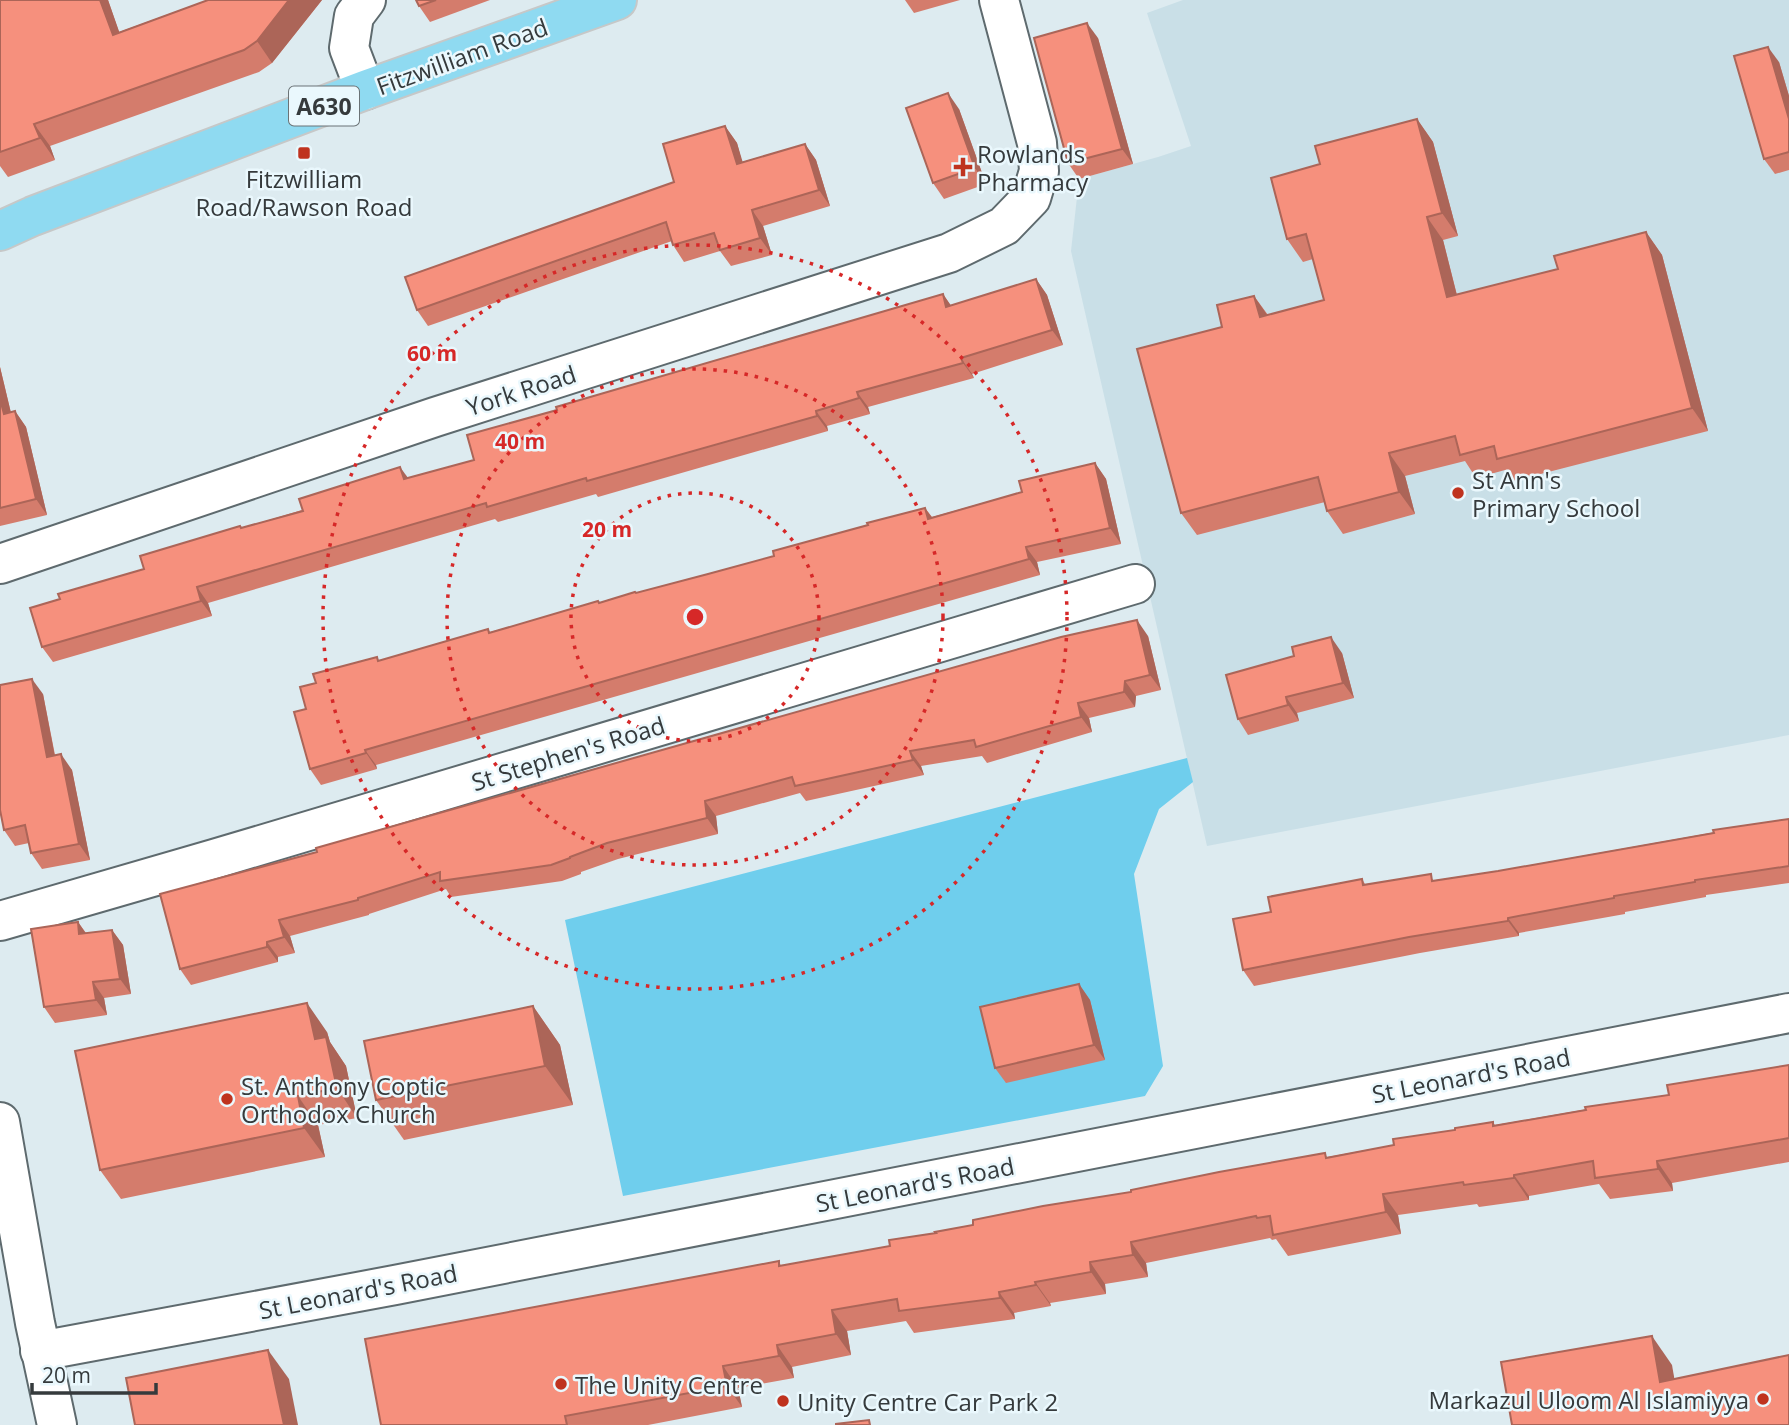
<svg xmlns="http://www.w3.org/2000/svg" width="1789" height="1425" font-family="'Open Sans',sans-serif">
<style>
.built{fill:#c9dfe7}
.green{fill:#6fceed}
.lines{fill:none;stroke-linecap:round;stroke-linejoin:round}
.minor-casing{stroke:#5e6a6e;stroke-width:42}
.major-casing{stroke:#c6c8c8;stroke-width:42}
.minor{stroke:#fff;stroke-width:38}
.major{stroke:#8fdaf1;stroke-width:38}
.wall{fill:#d47c6c}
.shaded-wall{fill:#ac6558}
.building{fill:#f6907d;stroke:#ac6558;stroke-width:2}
.ring{fill:none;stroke:#d62828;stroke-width:3.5;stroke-dasharray:3.5 7}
.poi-dot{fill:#bf331f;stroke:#eaf8fd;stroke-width:2.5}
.labels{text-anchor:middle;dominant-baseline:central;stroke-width:5;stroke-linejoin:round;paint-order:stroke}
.shield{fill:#eaf8fd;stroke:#6b7376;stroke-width:2}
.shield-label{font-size:23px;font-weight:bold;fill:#353a3c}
.street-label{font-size:24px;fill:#353a3c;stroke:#eaf8fd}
.poi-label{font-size:24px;fill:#353a3c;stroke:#eaf8fd;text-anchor:start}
.centre{fill:#d62828;stroke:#eaf8fd;stroke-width:3.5}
.ring-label{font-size:21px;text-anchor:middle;font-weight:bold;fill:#d62828;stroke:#eaf8fd;stroke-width:5;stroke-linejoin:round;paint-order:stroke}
</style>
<rect width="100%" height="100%" fill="#ddebf0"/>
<polygon class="built" points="1183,0 1789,0 1789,735 1207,846 1071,251 1079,179 1158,157 1191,146 1147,13"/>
<polygon class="green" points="1187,758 1193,782 1159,809 1134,874 1163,1066 1145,1096 623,1196 565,920"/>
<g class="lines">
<g class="minor-casing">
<g id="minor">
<polyline points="365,90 349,48 354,16 366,0"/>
<polyline points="0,564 435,417 949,253 1004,226 1031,198 1039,171 1037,143 999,0"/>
<polyline points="0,921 214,859 1135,584"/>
<polyline points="0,1122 35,1323 57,1425"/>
<polyline points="40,1351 395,1285 1789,1013"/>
</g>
</g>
<g class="major-casing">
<polyline id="major" points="0,231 33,216 365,90 617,0"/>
</g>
<use href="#minor" class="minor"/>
<use href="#major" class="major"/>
</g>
<g class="wall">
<polygon points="0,0 108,0 119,32 208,0 322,0 272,63 259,72 50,146 55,160 8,177 0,166"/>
<polygon points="416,0 490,0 430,22 419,6"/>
<polygon points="905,0 960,0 914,13"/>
<polygon points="1098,38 1133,164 1079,179 1068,163"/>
<polygon points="1779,62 1789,96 1789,170 1775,174 1764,159"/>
<polygon points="959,109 986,184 944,199 933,183"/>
<polygon points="1417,119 1433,142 1458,236 1443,240 1457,295 1558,269 1646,232 1662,255 1708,431 1513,481 1505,470 1476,478 1465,461 1405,476 1415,514 1343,534 1327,511 1325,502 1197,535 1181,513 1222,327 1254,296 1268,315 1324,300 1313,259 1303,262 1287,239 1320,164"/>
<polygon points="725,126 737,143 742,162 805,144 816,160 830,206 763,226 772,255 731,266 720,251 684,262 673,245 672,241 428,326 417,310 674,182"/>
<polygon points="1036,279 1047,295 1063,345 972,374 974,378 868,407 870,414 827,426 828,431 598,497 596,494 498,522 495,519 208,603 212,616 53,662 42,647 60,599 144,569 242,528 408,478 474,460 557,410 943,294 951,306"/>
<polygon points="0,367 11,413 15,411 26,427 47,515 0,526"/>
<polygon points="1095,463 1106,479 1121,544 1037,562 1040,575 376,765 377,769 321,785 310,769 306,709 316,683 377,657 379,661 488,629 490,632 774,556 925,508 932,517 1022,492"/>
<polygon points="1148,636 1161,690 1136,696 1135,707 1089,718 1092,732 987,763 982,756 921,766 924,775 806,801 800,793 716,816 718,834 618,859 581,872 581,874 562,881 451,897 446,889 369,914 369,915 290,936 295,953 278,957 278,962 191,985 180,969 160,894"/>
<polygon points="1342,653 1354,698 1297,713 1299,721 1248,735 1238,719 1294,656"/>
<polygon points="43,694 55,755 72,770 90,860 42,869 31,853 29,843 15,846 4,830"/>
<polygon points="1789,819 1789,883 1706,895 1706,897 1625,912 1625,914 1519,933 1519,936 1420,953 1254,986 1243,970 1271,912 1362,879 1365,884 1436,880 1498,871"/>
<polygon points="78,922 86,933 112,930 123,945 131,994 104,998 107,1015 55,1023 44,1007"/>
<polygon points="1079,984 1090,1000 1105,1060 1006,1083 995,1068"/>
<polygon points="533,1006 560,1045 573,1105 404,1140 376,1100"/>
<polygon points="327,1032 330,1042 346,1066 357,1118 318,1125 325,1157 121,1199 100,1170"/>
<polygon points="1789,1065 1789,1162 1672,1183 1673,1191 1610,1199 1599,1184 1529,1196 1529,1200 1479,1207 1477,1204 1398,1215 1401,1234 1288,1256 1276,1239 1272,1240 1270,1238 1146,1263 1148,1277 1105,1284 1106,1294 1050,1303 1051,1306 1014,1313 1015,1319 914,1333 906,1321 847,1331 851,1355 792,1367 794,1378 738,1388 742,1407 648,1425 381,1425 779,1261 781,1266 890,1246 936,1233 1131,1192 1394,1145 1493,1122 1495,1125 1669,1095"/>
</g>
<g class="shaded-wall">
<polygon points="100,0 108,0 128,57 113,35"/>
<polygon points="289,0 322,0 272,63 257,41"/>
<polygon points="1087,23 1098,38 1133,164 1122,149"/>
<polygon points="1768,47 1779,62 1789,96 1789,119"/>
<polygon points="948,93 959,109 986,184 975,168"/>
<polygon points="1417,119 1433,142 1458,236 1442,213"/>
<polygon points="34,124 50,146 55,160 40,138"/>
<polygon points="725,126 737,143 748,180 737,164"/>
<polygon points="805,144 816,160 830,206 819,190"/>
<polygon points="752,210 763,226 772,255 760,238"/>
<polygon points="1427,217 1443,240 1463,320 1447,297"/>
<polygon points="1646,232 1662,255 1708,431 1692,408"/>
<polygon points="1036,279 1047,295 1063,345 1052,330"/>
<polygon points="943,294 954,310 946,307"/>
<polygon points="1254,296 1270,319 1260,317"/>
<polygon points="961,358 972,374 974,378 963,363"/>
<polygon points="0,367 15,430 4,414 0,399"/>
<polygon points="857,392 868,407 870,414 859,398"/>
<polygon points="15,411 26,427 47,515 36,499"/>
<polygon points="816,411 827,426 828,431 817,416"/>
<polygon points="1389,453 1405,476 1415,514 1399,492"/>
<polygon points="1095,463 1106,479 1121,544 1110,528"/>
<polygon points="400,467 411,482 404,479"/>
<polygon points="925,508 936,523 928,519"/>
<polygon points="1026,547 1037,562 1040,575 1029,559"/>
<polygon points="197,587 208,603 212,616 201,601"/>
<polygon points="1137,620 1148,636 1161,690 1150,675"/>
<polygon points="1331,637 1342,653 1354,698 1343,683"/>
<polygon points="32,679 43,694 58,773 47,757"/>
<polygon points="1125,681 1136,696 1135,707 1124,692"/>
<polygon points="1286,697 1297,713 1299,721 1288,705"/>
<polygon points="1078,703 1089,718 1092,732 1081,717"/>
<polygon points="365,750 376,765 377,769 366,753"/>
<polygon points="910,751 921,766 924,775 913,760"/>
<polygon points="61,754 72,770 90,860 79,844"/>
<polygon points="705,801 716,816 718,834 707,818"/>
<polygon points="1508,918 1519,933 1519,936 1508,921"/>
<polygon points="279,920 290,936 295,953 284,937"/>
<polygon points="78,922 89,938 79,934"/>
<polygon points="112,930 123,945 131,994 120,979"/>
<polygon points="267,942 278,957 278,962 267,947"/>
<polygon points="93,982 104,998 107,1015 96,1000"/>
<polygon points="1079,984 1090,1000 1105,1060 1094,1045"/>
<polygon points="307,1003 327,1032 330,1042 346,1066 357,1118 337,1088 315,1039"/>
<polygon points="533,1006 560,1045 573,1105 545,1066"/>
<polygon points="298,1096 318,1125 325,1157 304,1128"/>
<polygon points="1657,1161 1672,1183 1673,1191 1658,1169"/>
<polygon points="1514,1175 1529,1196 1529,1200 1514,1178"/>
<polygon points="1383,1194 1398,1215 1401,1234 1386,1212"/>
<polygon points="1131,1242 1146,1263 1148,1277 1133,1255"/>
<polygon points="1090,1262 1105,1284 1106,1294 1091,1272"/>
<polygon points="1035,1282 1050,1303 1051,1306 1036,1285"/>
<polygon points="999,1292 1014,1313 1015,1319 1000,1298"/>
<polygon points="832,1310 847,1331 851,1355 836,1334"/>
<polygon points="1652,1336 1672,1365 1680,1411 1660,1382"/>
<polygon points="777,1345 792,1367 794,1378 779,1356"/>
<polygon points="268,1350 289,1379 298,1425 284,1425"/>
<polygon points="723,1366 738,1388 742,1407 727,1386"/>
</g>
<g class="building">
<polygon points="0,0 100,0 113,35 208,0 289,0 257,41 244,50 34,124 40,138 0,152"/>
<polygon points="416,0 436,0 419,6"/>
<polygon points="1087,23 1122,149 1068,163 1034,38"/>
<polygon points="1768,47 1789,119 1789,152 1764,159 1734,56"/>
<polygon points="948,93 975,168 933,183 906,108"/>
<polygon points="1417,119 1442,213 1427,217 1447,297 1558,269 1554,256 1646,232 1692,408 1497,459 1494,446 1460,455 1455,436 1389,453 1399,492 1327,511 1318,477 1181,513 1137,349 1222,327 1217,305 1254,296 1260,317 1324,300 1306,234 1287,239 1271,178 1320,164 1315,146"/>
<polygon points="725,126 737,164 805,144 819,190 752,210 760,238 720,250 714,233 673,245 666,222 417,310 405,277 674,182 663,144"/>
<polygon points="1036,279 1052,330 961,358 963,363 857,392 859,398 816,411 817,416 587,481 586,478 487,507 486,503 197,587 201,601 42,647 30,608 60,599 58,594 144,569 140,556 240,526 241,528 303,511 299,499 400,467 404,479 474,460 467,435 557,410 556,407 943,294 946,307"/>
<polygon points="0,399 4,414 15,411 36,499 0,508"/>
<polygon points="1095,463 1110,528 1026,547 1029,559 365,750 366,753 310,769 294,712 306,709 300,687 316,683 313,674 377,657 378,661 488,629 489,633 598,601 599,603 635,592 636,593 708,574 774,556 773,551 868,525 867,523 925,508 928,519 1022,492 1019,481"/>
<polygon points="1137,620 1150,675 1125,681 1124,692 1078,703 1081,717 976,747 974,740 910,751 913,760 795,786 792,777 705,801 707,818 607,843 570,857 570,858 551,865 440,881 440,872 358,898 358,900 279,920 284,937 267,942 267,947 180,969 160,894 317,852 316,848 1061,637"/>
<polygon points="1331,637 1343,683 1286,697 1288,705 1238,719 1226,675 1294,656 1292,647"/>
<polygon points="32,679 47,757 61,754 79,844 31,853 25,825 4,830 0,810 0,685"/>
<polygon points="1789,819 1789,866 1695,880 1695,882 1614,896 1614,898 1508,918 1508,921 1409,937 1243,970 1233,919 1271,912 1268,897 1362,879 1363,885 1431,874 1432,881 1498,871 1714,833 1713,830"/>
<polygon points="78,922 79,934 112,930 120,979 93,982 96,1000 44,1007 31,929"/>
<polygon points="1079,984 1094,1045 995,1068 980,1007"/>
<polygon points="307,1003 315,1039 326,1037 337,1088 298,1096 304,1128 100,1170 75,1051"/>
<polygon points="533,1006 545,1066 376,1100 364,1041"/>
<polygon points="1789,1065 1789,1138 1657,1161 1658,1169 1595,1178 1593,1161 1514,1175 1514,1178 1464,1185 1463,1182 1383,1194 1386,1212 1273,1235 1270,1216 1257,1218 1256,1216 1131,1242 1133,1255 1090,1262 1091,1272 1035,1282 1036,1285 999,1292 1000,1298 899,1311 897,1299 832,1310 836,1334 777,1345 779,1356 723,1366 727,1386 565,1416 567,1425 381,1425 365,1339 779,1261 779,1266 890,1246 889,1240 936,1233 935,1232 973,1225 973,1220 1043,1206 1131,1192 1131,1190 1219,1172 1325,1153 1326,1158 1394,1145 1393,1139 1455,1130 1455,1128 1493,1122 1493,1126 1586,1110 1585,1107 1669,1095 1667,1085"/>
<polygon points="1652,1336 1660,1382 1789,1355 1789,1425 1512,1425 1501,1362"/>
<polygon points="268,1350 284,1425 135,1425 126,1378"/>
<polygon points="869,1420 870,1425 836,1425 836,1424"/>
</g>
<g class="ring">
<circle cx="695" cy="617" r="124"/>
<circle cx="695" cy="617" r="248"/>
<circle cx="695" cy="617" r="372"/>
</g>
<g class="poi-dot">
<rect x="297" y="146" width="14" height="14" rx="3.5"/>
<path d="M959.5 156.5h7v7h7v7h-7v7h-7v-7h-7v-7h7z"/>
<circle cx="1458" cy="493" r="7"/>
<circle cx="227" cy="1099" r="7"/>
<circle cx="561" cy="1384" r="7"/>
<circle cx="1763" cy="1399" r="7"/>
<circle cx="783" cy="1401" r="7"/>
</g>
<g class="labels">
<rect class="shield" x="289" y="86.5" width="70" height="39" rx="5"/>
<g class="shield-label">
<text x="324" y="106">A630</text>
</g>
<g class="street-label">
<text transform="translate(462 56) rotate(-20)">Fitzwilliam Road</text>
<text transform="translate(521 390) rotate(-18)">York Road</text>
<text transform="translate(568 753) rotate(-17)">St Stephen's Road</text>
<text transform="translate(1471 1075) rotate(-11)">St Leonard's Road</text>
<text transform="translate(915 1184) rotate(-11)">St Leonard's Road</text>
<text transform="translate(358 1291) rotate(-11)">St Leonard's Road</text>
</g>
<g class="poi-label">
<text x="977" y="153">Rowlands<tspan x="977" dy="28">Pharmacy</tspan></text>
<text x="304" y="178" text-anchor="middle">Fitzwilliam<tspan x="304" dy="28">Road/Rawson Road</tspan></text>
<text x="1472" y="479">St Ann's<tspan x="1472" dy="28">Primary School</tspan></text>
<text x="241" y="1085">St. Anthony Coptic<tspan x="241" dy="28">Orthodox Church</tspan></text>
<text x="575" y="1384">The Unity Centre</text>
<text x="1749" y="1399" text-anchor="end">Markazul Uloom Al Islamiyya</text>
<text x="797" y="1401">Unity Centre Car Park 2</text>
</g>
</g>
<circle cx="695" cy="617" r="10" class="centre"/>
<g class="ring-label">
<text x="432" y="361">60 m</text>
<text x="520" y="449">40 m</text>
<text x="607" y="537">20 m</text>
</g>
<path d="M32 1383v10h124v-10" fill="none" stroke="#353a3c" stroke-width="3.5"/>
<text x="42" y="1383" font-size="21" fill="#353a3c" stroke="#eaf8fd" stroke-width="5" paint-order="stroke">20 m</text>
</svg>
